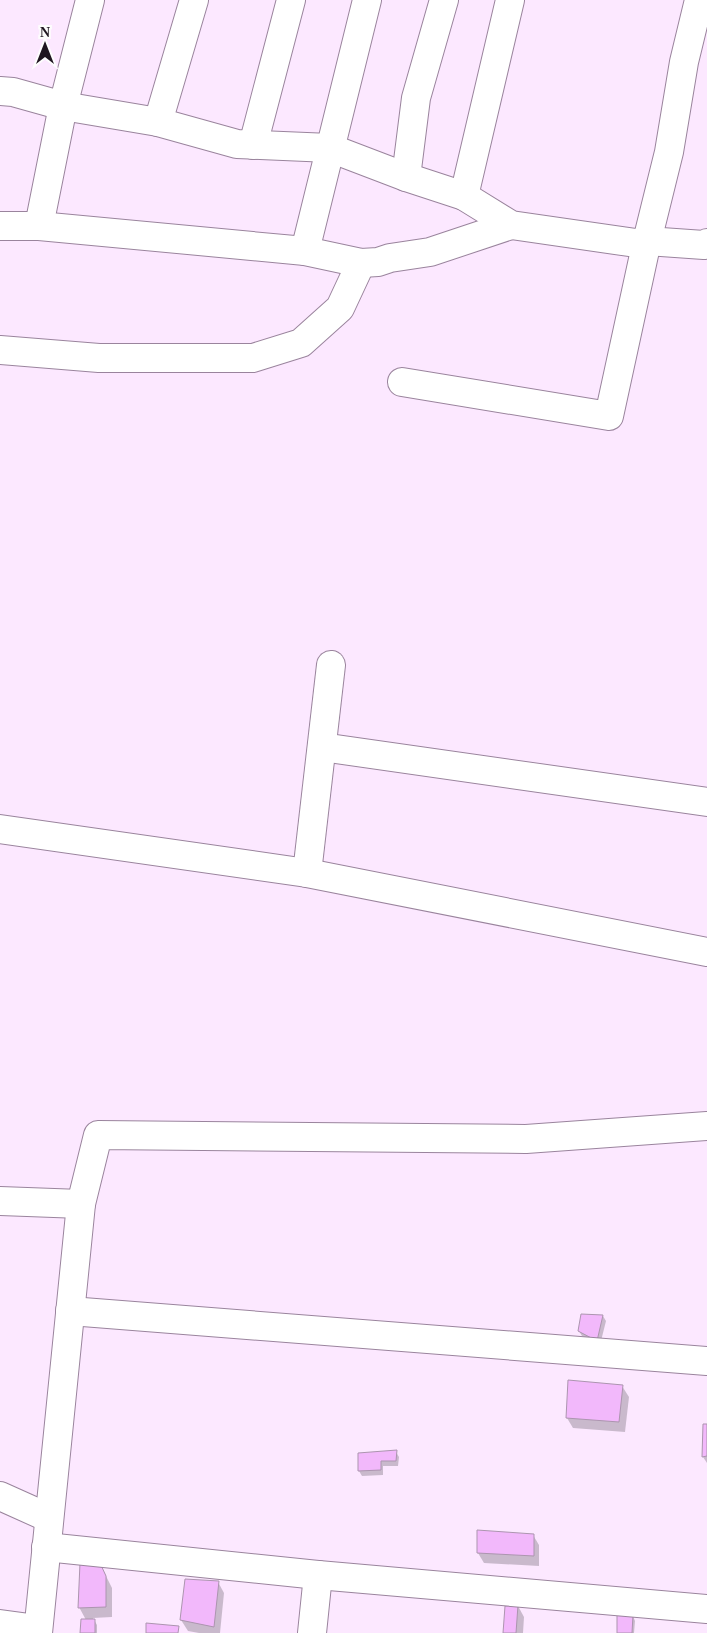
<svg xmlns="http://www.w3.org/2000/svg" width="707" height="1633" font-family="Georgia,serif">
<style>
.shadow{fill:#0003}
.building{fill:#f2b8fb;stroke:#ac95af}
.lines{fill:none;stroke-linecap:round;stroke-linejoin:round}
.minor-casing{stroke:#9a849d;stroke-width:30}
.major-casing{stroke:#9a849d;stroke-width:30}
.minor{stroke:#fff;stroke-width:28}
.major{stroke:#fff;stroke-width:28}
</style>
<rect width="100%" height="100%" fill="#fce8ff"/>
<g class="shadow">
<polygon points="603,1316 606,1321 600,1345 582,1336 579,1331"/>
<polygon points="622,1386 629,1397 625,1432 573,1428 567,1418"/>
<polygon points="704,1426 707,1426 707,1463 703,1457"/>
<polygon points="396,1452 399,1457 398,1466 383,1466 383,1475 362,1476 359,1471"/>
<polygon points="533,1535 539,1545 539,1566 484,1563 478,1553"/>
<polygon points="100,1564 112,1588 112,1617 93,1618 97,1625 97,1633 81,1633 86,1620 79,1607"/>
<polygon points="218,1582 224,1593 220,1633 199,1633 188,1631 181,1620"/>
<polygon points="518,1606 524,1617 523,1633 504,1633"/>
<polygon points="633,1616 635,1621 634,1633 618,1633"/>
</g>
<g class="building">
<polygon points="581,1314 603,1315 597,1341 578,1331"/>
<polygon points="568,1380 623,1385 619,1422 566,1418"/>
<polygon points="703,1424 707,1424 707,1456 702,1457"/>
<polygon points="397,1450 396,1461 381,1461 381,1470 358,1471 358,1453"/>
<polygon points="477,1530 534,1534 534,1556 477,1553"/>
<polygon points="80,1563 100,1563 106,1576 106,1607 78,1608"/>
<polygon points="185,1579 219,1581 214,1627 180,1620"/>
<polygon points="518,1605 516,1633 503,1633 505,1606"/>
<polygon points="617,1614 633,1615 632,1633 617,1633"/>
<polygon points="81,1619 95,1619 95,1633 80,1633"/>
<polygon points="146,1623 179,1626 178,1633 146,1633"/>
</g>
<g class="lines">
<g class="minor-casing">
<g id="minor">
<polyline points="158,122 194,0"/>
<polyline points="253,145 291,0"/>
<polyline points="406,177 416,98 444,0"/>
<polyline points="0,226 39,226 305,251 367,0"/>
<polyline points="39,226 63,106 90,0"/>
<polyline points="305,251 361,263 378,262 390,258 430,252 511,225"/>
<polyline points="0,350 99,358 253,358 301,343 340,308 361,263"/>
<polyline points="402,382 609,416 647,241 669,152 684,62 699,0"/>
<polyline points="322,747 707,802"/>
<polyline points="0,829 307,873 707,952"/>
<polyline points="307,873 331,665"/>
<polyline points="0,1201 81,1204"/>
<polyline points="70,1311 707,1361"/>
<polyline points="0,1496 49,1518"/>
<polyline points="46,1547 318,1575 707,1609"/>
<polyline points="0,1624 37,1629"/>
<polyline points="38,1633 81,1204 98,1135 526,1139 707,1126"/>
<polyline points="312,1633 318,1575"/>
</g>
</g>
<g class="major-casing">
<g id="major">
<polyline points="0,91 13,92 63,106 158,122 237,144 330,148 406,177 464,196 511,225 636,243 647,241 704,245 707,243"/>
<polyline points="464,196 510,0"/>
</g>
</g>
<use href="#minor" class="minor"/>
<use href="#major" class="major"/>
</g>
<g transform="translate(45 45)" stroke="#fdfdfd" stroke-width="4" paint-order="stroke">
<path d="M0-4L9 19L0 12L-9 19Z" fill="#1f1620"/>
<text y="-8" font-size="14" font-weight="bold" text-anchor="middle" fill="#1f1620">N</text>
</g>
</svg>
